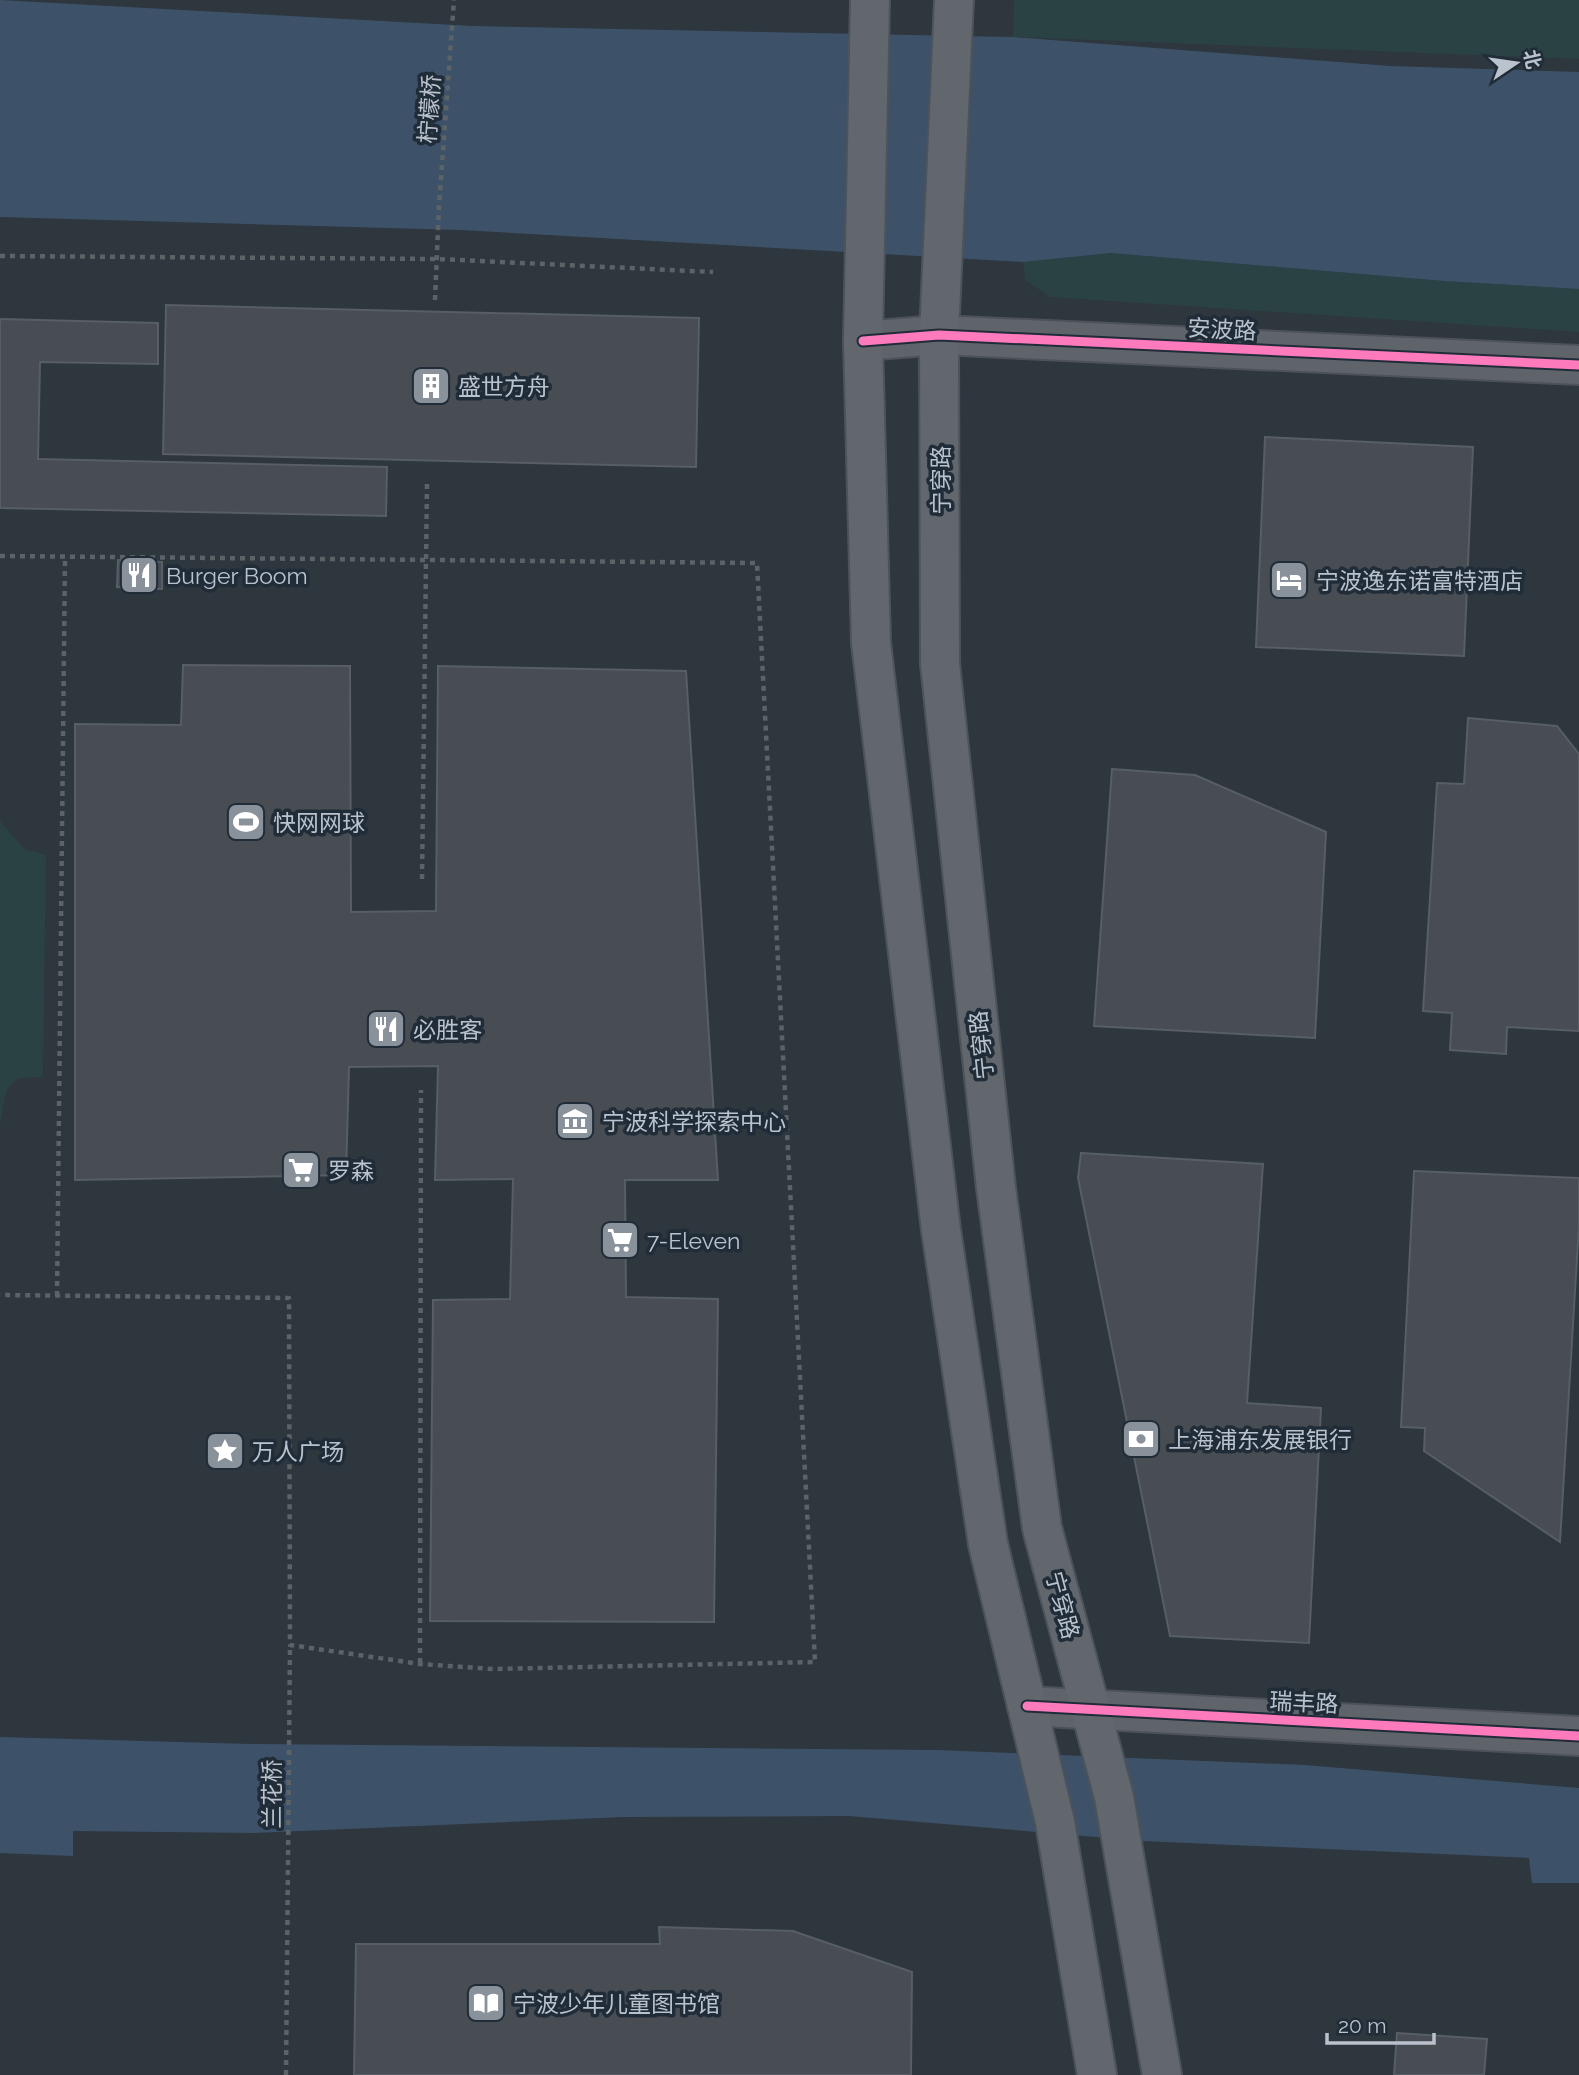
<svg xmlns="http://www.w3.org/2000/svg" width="1579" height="2075" font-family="Raleway,'Noto Sans SC',sans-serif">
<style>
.green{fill:#2b4244}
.water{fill:#3d5269}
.building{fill:#474d53;stroke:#575e65;stroke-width:2}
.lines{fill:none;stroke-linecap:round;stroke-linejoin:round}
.minor-casing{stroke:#4d5258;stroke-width:42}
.major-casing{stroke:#4c535a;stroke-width:42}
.path{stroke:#5c6367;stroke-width:4.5;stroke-dasharray:5 5;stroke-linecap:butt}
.minor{stroke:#5f646b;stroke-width:38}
.major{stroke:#61676c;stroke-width:38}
.cycleway-casing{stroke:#212c39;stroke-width:13}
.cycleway{stroke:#fd7abc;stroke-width:9}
.labels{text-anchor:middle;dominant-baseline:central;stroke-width:7;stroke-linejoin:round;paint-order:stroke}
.street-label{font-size:23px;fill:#bac3cd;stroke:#212c39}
.poi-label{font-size:23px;fill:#bac3cd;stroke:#212c39;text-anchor:start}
</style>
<rect width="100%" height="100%" fill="#2e363e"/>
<g class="green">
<polygon points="1014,0 1579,0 1579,59 1013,37"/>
<polygon points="1111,253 1444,281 1579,289 1579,332 1050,297 1025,280 1023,262"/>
<polygon points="0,821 24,849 46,855 43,1077 18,1078 7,1089 0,1123"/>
</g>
<g class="water">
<polygon points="0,0 473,26 1013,37 1390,66 1579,72 1579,289 1444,281 1111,253 1023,262 461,230 0,217"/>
<polygon points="0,1737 250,1744 936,1750 1305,1765 1579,1788 1579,1883 1532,1883 1529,1858 1144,1841 849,1816 623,1817 253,1833 73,1831 73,1856 0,1853"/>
</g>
<g class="building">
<polygon points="166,305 699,318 696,467 163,454"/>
<polygon points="0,319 158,323 158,364 40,362 38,459 387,467 386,516 0,508"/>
<polygon points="1265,437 1473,447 1464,656 1256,647"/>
<polygon points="118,560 162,562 162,589 117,587"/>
<polygon points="183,665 350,666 351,912 436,911 438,666 686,671 718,1180 625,1180 626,1297 718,1299 714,1622 430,1621 433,1300 510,1299 513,1179 435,1180 438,1066 349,1067 346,1175 75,1180 75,724 181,725"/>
<polygon points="1468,718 1557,726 1579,754 1579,1031 1507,1027 1506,1054 1450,1050 1452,1013 1423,1011 1437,783 1464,784"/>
<polygon points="1112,769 1195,775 1326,832 1315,1038 1094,1026"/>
<polygon points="1081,1153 1263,1164 1247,1403 1321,1408 1309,1643 1170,1636 1078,1178"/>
<polygon points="1414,1171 1579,1178 1579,1224 1560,1542 1424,1451 1425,1428 1401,1427"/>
<polygon points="659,1927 793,1931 912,1972 911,2075 354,2075 356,1944 660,1944"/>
<polygon points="1397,2033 1487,2039 1484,2075 1394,2075"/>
</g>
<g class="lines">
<g class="minor-casing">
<g id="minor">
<polyline points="863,341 939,335 1579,365"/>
<polyline points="1027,1706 1579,1736"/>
</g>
</g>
<g class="major-casing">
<g id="major">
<polyline points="870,0 863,341 871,643 941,1230 988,1544 1055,1822 1097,2075"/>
<polyline points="954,0 939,335 940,664 996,1188 1042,1528 1114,1797 1162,2075"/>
</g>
</g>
<g class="path">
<polyline points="0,256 437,259 713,272"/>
<polyline points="435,300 439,206 454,0"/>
<polyline points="0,556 757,563 815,1662 493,1669 420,1664 290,1645 289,1298 0,1295"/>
<polyline points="422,879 427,483"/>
<polyline points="57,1296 65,557"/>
<polyline points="420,1663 421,1090"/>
<polyline points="286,2075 290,1645"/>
</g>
<use href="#minor" class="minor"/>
<use href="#major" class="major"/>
<g class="cycleway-casing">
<g id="cycleway">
<polyline points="863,341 939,335 1579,365"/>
<polyline points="1027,1706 1579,1736"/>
</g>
</g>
<use href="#cycleway" class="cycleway"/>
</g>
<defs>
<g id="building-square" transform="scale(2.0125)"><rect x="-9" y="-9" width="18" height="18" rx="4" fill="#89929b" stroke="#212c39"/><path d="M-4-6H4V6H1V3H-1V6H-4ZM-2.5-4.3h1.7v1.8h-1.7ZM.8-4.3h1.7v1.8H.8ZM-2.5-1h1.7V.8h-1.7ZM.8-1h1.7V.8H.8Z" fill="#fff"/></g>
<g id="restaurant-square" transform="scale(2.0125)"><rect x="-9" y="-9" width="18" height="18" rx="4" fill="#89929b" stroke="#212c39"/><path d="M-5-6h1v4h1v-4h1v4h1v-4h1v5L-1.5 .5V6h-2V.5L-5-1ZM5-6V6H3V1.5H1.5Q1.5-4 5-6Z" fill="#fff"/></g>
<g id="hotel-square" transform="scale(2.0125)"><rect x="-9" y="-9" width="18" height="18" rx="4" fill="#89929b" stroke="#212c39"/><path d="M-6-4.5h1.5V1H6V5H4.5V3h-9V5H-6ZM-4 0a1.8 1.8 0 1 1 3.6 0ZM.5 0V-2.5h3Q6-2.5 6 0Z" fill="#fff"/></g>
<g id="stadium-square" transform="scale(2.0125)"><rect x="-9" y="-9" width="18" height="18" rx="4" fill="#89929b" stroke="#212c39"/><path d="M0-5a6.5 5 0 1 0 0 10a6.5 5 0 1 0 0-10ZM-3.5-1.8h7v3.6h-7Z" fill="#fff"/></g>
<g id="museum-square" transform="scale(2.0125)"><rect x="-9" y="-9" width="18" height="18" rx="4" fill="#89929b" stroke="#212c39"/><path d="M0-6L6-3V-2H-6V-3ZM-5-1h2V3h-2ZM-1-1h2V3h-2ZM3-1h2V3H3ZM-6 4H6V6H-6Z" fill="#fff"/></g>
<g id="supermarket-square" transform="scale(2.0125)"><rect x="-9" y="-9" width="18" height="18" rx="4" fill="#89929b" stroke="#212c39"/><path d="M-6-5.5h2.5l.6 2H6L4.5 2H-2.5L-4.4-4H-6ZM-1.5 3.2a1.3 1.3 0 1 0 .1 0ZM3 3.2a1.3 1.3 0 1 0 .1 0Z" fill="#fff"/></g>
<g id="bank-square" transform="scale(2.0125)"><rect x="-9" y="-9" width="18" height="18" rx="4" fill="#89929b" stroke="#212c39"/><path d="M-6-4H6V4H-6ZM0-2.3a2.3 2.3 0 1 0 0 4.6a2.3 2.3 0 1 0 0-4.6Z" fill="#fff"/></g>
<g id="sight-square" transform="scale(2.0125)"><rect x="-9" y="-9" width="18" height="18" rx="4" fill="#89929b" stroke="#212c39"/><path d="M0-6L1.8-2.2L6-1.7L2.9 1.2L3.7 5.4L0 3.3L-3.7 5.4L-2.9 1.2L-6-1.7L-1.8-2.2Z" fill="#fff"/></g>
<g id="library-square" transform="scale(2.0125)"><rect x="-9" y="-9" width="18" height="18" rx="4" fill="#89929b" stroke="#212c39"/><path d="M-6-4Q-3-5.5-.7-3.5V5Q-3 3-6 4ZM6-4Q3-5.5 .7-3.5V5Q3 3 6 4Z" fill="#fff"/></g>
</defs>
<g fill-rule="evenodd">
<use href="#building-square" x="431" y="386"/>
<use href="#restaurant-square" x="139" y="575"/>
<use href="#hotel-square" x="1289" y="580"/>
<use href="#stadium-square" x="246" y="822"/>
<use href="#restaurant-square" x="386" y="1029"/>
<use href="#museum-square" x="575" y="1121"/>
<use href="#supermarket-square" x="301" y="1170"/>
<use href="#supermarket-square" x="620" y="1240"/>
<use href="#bank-square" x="1141" y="1439"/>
<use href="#sight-square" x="225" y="1451"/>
<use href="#library-square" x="486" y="2003"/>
</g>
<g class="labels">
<g class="street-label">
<text transform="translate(429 109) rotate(-86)">柠檬桥</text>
<text transform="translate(1222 329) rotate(3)">安波路</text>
<text transform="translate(940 480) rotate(-90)">宁穿路</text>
<text transform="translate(981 1045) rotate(-96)">宁穿路</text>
<text transform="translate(1063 1605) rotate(75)">宁穿路</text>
<text transform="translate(1304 1702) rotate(3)">瑞丰路</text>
<text transform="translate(271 1794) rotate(-90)">兰花桥</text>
</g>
<g class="poi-label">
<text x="458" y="386">盛世方舟</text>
<text x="166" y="575">Burger Boom</text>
<text x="1316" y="580">宁波逸东诺富特酒店</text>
<text x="273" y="822">快网网球</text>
<text x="413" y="1029">必胜客</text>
<text x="602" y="1121">宁波科学探索中心</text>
<text x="328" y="1170">罗森</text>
<text x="647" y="1240">7-Eleven</text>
<text x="1168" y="1439">上海浦东发展银行</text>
<text x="252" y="1451">万人广场</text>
<text x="513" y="2003">宁波少年儿童图书馆</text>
</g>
</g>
<g transform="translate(1516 63) rotate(77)" stroke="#212c39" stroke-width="5" paint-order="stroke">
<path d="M0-5L12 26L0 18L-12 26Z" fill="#bac3cd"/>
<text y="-10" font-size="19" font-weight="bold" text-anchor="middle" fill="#bac3cd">北</text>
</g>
<path d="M1327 2033v10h107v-10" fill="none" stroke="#bac3cd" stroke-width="3.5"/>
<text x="1338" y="2033" font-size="21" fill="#bac3cd" stroke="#212c39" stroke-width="5" paint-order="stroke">20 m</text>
</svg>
